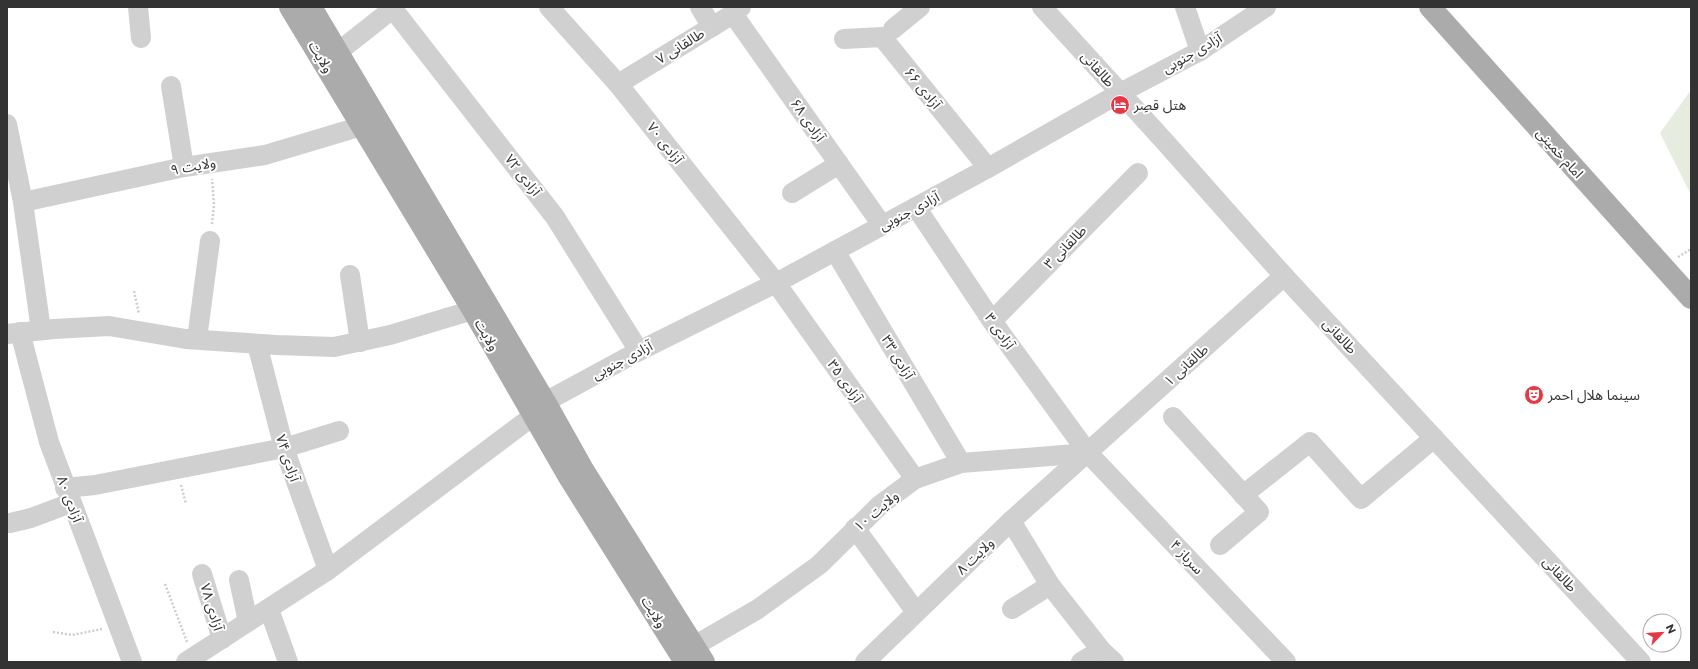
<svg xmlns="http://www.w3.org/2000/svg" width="1698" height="669" font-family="Montserrat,'Noto Sans Arabic',sans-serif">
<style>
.green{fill:#e6ecdf}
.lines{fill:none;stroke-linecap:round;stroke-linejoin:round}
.path{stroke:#cdcdcd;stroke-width:2.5;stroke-dasharray:2 2;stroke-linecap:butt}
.minor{stroke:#d0d0d0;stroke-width:20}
.major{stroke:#ababab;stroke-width:22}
.labels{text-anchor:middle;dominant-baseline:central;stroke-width:4;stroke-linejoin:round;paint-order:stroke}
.street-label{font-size:14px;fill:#333;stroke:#fff}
.poi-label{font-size:14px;fill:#333;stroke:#fff;text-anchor:start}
</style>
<rect width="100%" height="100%" fill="#fff"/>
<polygon class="green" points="1691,90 1691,195 1660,133"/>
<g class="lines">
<g class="path">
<polyline points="212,224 214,205 212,179"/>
<polyline points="1678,257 1691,249"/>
<polyline points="134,291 139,314"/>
<polyline points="181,485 186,504"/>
<polyline points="165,584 187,642"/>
<polyline points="53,632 72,635 102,629"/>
</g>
<g class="minor">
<polyline points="138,7 141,38"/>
<polyline points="549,7 618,84 776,283 915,479"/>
<polyline points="700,7 712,27"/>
<polyline points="1042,7 1166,143 1284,276 1641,662"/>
<polyline points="1185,7 1200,51"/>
<polyline points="393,9 555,217 639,351"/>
<polyline points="733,14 882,225"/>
<polyline points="893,29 920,7"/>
<polyline points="844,39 882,37 988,168"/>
<polyline points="338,52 395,7"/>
<polyline points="618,84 733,14 741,7"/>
<polyline points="171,86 184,167"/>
<polyline points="7,124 23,202 41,330"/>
<polyline points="792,193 839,164"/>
<polyline points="23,202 184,167 265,155 362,126"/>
<polyline points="916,207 992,321 1088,453 1286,662"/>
<polyline points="835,251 961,463"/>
<polyline points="350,275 360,342"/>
<polyline points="992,321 1138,173"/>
<polyline points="20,332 49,442 132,662"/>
<polyline points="7,334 54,329 109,326 186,339 277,345 334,347 390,335 473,310"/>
<polyline points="197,339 210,241"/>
<polyline points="257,344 284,448 328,570"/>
<polyline points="1173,417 1259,512 1220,545"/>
<polyline points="65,488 95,485 284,448 339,431"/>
<polyline points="1243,495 1310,442 1361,499 1434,438"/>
<polyline points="1011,521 1050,585 1101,650 1114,662"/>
<polyline points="10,523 31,518 71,503"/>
<polyline points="855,528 916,612"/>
<polyline points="202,574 222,639"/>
<polyline points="239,580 248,622"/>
<polyline points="269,609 288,662"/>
<polyline points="1012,609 1050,585"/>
<polyline points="694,646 758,609 819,565 880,505 915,479 961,463 1088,453"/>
<polyline points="186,662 328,570 533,416 545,402 639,351 776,283 988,168 1120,93 1200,51 1266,7"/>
<polyline points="865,662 1011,521 1284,276"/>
<polyline points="1081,662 1101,650"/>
</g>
<g class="major">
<polyline points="290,7 473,310 569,477 685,662"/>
<polyline points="311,7 545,402 582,468 704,662"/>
<polyline points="1430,7 1691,298"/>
</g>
</g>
<defs>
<g id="hotel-disc" transform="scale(1)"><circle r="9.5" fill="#e63946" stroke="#fff"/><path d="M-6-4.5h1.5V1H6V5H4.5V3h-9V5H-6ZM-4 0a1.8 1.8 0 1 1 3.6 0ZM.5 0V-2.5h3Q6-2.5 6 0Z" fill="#fff"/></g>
<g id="theatre-disc" transform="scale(1)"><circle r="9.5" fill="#e63946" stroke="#fff"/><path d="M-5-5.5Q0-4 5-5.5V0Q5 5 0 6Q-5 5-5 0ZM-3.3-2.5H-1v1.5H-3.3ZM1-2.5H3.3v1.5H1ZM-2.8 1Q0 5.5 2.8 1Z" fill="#fff"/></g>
</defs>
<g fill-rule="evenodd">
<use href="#hotel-disc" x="1120" y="105"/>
<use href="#theatre-disc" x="1534" y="395"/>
</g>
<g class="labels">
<g class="street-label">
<text transform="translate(680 46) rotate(-32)">طالقانی ۷</text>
<text transform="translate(1192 53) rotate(-30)">آزادی جنوبی</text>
<text transform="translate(321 57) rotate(59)">ولایت</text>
<text transform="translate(1098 69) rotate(48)">طالقانی</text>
<text transform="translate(923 88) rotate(51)">آزادی ۶۶</text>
<text transform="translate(808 120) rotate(55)">آزادی ۶۸</text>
<text transform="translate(665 143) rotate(52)">آزادی ۷۰</text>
<text transform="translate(1560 153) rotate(48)">امام خمینی</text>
<text transform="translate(193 166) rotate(-10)">ولایت ۹</text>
<text transform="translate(523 175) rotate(52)">آزادی ۷۲</text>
<text transform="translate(909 211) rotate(-28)">آزادی جنوبی</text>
<text transform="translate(1065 247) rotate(-46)">طالقانی ۳</text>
<text transform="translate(1000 331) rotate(55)">آزادی ۳</text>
<text transform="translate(487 335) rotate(60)">ولایت</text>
<text transform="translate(1340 336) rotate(47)">طالقانی</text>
<text transform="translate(898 357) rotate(59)">آزادی ۳۳</text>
<text transform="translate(622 360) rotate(-28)">آزادی جنوبی</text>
<text transform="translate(1186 365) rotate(-42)">طالقانی ۱</text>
<text transform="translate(845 381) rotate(55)">آزادی ۳۵</text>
<text transform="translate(288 458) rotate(72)">آزادی ۷۴</text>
<text transform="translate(70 499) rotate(70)">آزادی ۸۰</text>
<text transform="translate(876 511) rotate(-41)">ولایت ۱۰</text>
<text transform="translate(975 556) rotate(-44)">ولایت ۸</text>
<text transform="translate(1187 557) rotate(47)">سرباز ۴</text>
<text transform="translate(1560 574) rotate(47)">طالقانی</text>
<text transform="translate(212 607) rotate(73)">آزادی ۷۸</text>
<text transform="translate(654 612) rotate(58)">ولایت</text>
</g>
<g class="poi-label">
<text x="1134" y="105">هتل قصِر</text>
<text x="1548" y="395">سینما هلال احمر</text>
</g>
</g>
<rect width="1698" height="669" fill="none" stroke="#333333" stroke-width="16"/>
<g transform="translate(1662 633) rotate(65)"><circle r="19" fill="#ffffff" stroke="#adadad"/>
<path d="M0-3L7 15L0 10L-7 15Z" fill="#e63946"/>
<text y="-6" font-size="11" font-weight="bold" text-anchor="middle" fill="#333333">N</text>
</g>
</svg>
